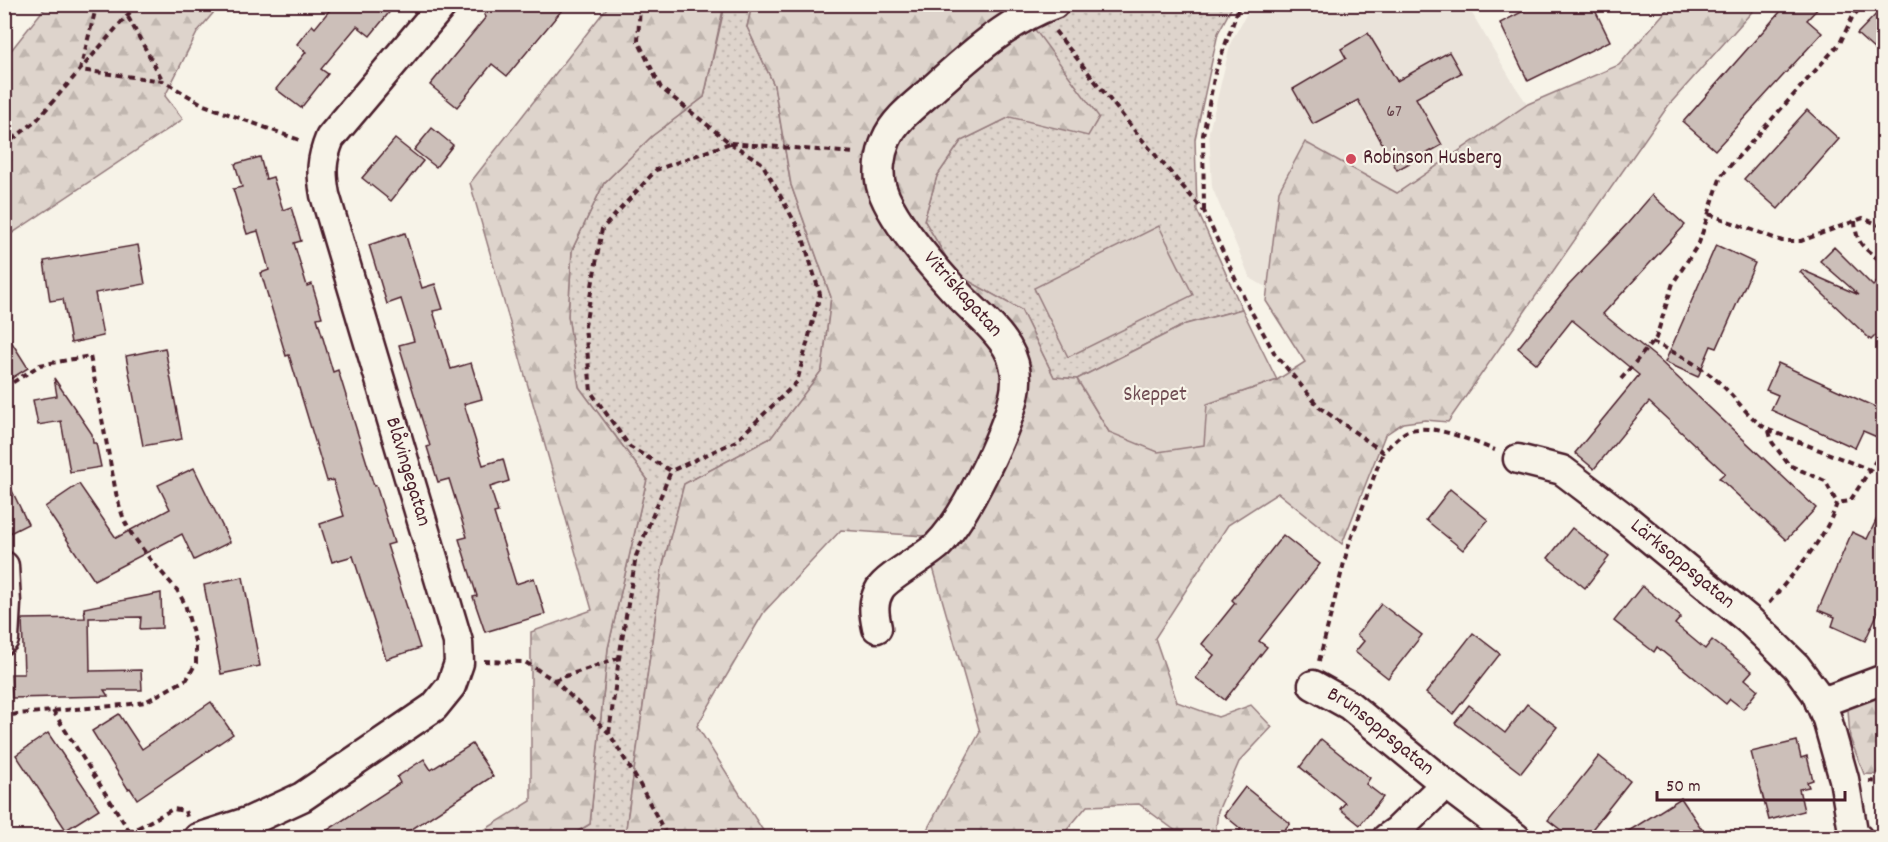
<svg xmlns="http://www.w3.org/2000/svg" width="1888" height="842" font-family="Dekko,sans-serif">
<style>
.built{fill:#eae3da}
.grass{fill:url(#grass-dots);stroke:#947a7c;stroke-width:1.5}
.forest{fill:url(#forest-firs);stroke:#947a7c;stroke-width:1.5}
.park{fill:#ded4cc;stroke:#947a7c;stroke-width:1.5}
.building{fill:#ccbfb9;stroke:#4a1f2b;stroke-width:1.5}
.lines{fill:none;stroke-linecap:round;stroke-linejoin:round}
.minor-casing{stroke:#4a1f2b;stroke-width:33}
.path{stroke:#4a1f2b;stroke-width:4;stroke-dasharray:6 4.5;stroke-linecap:butt}
.minor{stroke:#f7f3e8;stroke-width:28}
.poi-dot{fill:#d1495b;stroke:#f7f3e8;stroke-width:2}
.labels{text-anchor:middle;dominant-baseline:central;stroke-width:4.5;stroke-linejoin:round;paint-order:stroke}
.number-label{font-size:18px;fill:#6a474e}
.poi-label{font-size:21px;fill:#4a1f2b;stroke:#f7f3e8;text-anchor:start}
.street-label{font-size:21px;fill:#4a1f2b;stroke:#f7f3e8}
.park-label{font-size:21px;fill:#6f4c53;stroke:#f7f3e8}
</style>
<defs>
<pattern id="grass-dots" width="8" height="8" patternUnits="userSpaceOnUse" patternTransform="scale(1.5)"><rect width="8" height="8" fill="#ded4cc"/><path d="M2 2h.1M6 6h.1" fill="none" stroke="#c0b6af" stroke-width="1.8" stroke-linecap="round"/></pattern>
<pattern id="forest-firs" width="22" height="20" patternUnits="userSpaceOnUse" patternTransform="scale(1.5)"><rect width="22" height="20" fill="#ded4cc"/><path d="M5 1l3.5 6h-7zM16 11l3.5 6h-7z" fill="#c0b6af"/></pattern>
</defs>
<rect width="100%" height="100%" fill="#f7f3e8"/>
<filter id="ink" filterUnits="userSpaceOnUse"><feTurbulence type="fractalNoise" baseFrequency=".0167" numOctaves="2"/><feDisplacementMap in="SourceGraphic" scale="12" xChannelSelector="R" yChannelSelector="G"/><feConvolveMatrix kernelMatrix="1 2 1 2 8 2 1 2 1" color-interpolation-filters="sRGB"/></filter>
<g filter="url(#ink)">
<polygon class="built" points="1252,4 1467,5 1515,86 1538,120 1292,290 1264,286 1250,278 1212,187 1209,132 1231,42"/>
<g class="grass">
<polygon points="725,5 752,5 747,27 774,85 791,185 831,297 822,370 771,438 684,484 662,569 626,829 632,837 568,838 590,824 608,648 647,479 579,387 568,316 572,250 604,183 652,136 704,97"/>
<polygon points="1017,5 1233,5 1218,33 1195,139 1197,210 1242,309 1186,324 1077,379 1054,377 1021,310 956,274 924,220 937,176 961,141 1010,117 1032,27"/>
</g>
<g class="forest">
<polygon points="47,5 220,5 198,31 165,96 183,119 5,238 5,58"/>
<polygon points="609,5 724,5 704,97 652,136 604,183 572,250 568,316 579,387 647,479 608,648 590,824 568,837 473,837 531,801 531,632 592,610 470,183"/>
<polygon points="752,5 1017,5 1099,117 1088,136 1010,117 961,141 937,176 924,220 956,274 1021,310 1054,377 1077,379 1109,432 1207,404 1277,380 1305,362 1266,301 1279,191 1305,142 1397,193 1528,104 1619,65 1671,5 1758,5 1668,106 1448,422 1425,420 1403,423 1385,435 1342,544 1278,493 1228,525 1155,638 1177,702 1218,717 1251,705 1272,727 1239,762 1218,811 1215,837 1184,837 1139,804 1087,806 1061,837 923,837 980,732 924,536 841,530 764,612 697,726 767,837 632,837 626,829 662,569 684,484 771,438 822,370 831,297 791,185 774,85 747,27"/>
<polygon points="1883,694 1883,775 1864,774 1850,738 1848,709"/>
</g>
<g class="park">
<polygon points="1159,226 1193,295 1068,357 1034,288"/>
<polygon points="1242,309 1277,380 1207,404 1204,445 1158,452 1109,432 1077,379 1186,324"/>
</g>
<g class="building">
<polygon points="331,4 396,4 370,36 357,26 321,69 328,74 301,108 276,89 306,52 297,44 312,25 315,28 333,6"/>
<polygon points="493,4 567,4 507,76 492,64 457,107 430,85 486,17 484,15"/>
<polygon points="1537,4 1592,4 1610,41 1528,81 1500,23"/>
<polygon points="1787,4 1822,4 1807,20 1822,33 1715,150 1683,122"/>
<polygon points="1884,6 1884,58 1857,34"/>
<polygon points="1368,33 1397,81 1449,52 1461,73 1416,98 1442,145 1397,170 1358,100 1313,124 1293,89 1346,58 1341,49"/>
<polygon points="1807,110 1839,139 1778,209 1744,179"/>
<polygon points="432,128 453,145 436,167 414,150"/>
<polygon points="395,139 423,161 391,201 362,178"/>
<polygon points="260,157 266,179 273,177 283,210 291,207 301,241 294,243 307,286 312,284 322,317 317,318 333,372 338,370 374,486 376,485 394,543 387,545 420,648 386,659 353,556 332,562 320,524 344,516 333,480 327,481 289,355 286,356 261,273 269,270 258,231 247,234 233,189 242,187 235,164"/>
<polygon points="1652,195 1685,225 1603,314 1657,358 1816,508 1786,540 1719,478 1725,473 1649,402 1594,469 1575,453 1639,375 1572,320 1537,364 1518,348 1568,286 1628,223"/>
<polygon points="405,233 422,288 435,284 443,309 433,311 451,369 471,363 482,399 464,404 483,465 503,459 509,481 490,487 498,512 494,513 516,584 534,578 545,614 485,632 473,597 477,596 459,539 467,537 449,479 438,482 427,447 430,446 399,345 414,341 401,299 387,304 369,245"/>
<polygon points="138,245 145,284 95,293 103,336 71,343 63,299 50,301 44,261"/>
<polygon points="1716,245 1755,263 1717,348 1711,346 1698,377 1665,362"/>
<polygon points="1834,247 1873,286 1884,275 1884,327 1871,340 1800,272 1802,270 1859,295 1820,261"/>
<polygon points="4,330 28,368 4,383"/>
<polygon points="165,348 182,439 143,446 126,356"/>
<polygon points="1778,363 1884,411 1884,440 1863,431 1855,448 1771,410 1778,395 1766,390"/>
<polygon points="54,378 92,434 93,443 96,443 101,467 70,472 61,421 38,425 33,400 57,396"/>
<polygon points="194,468 230,542 194,560 182,534 94,580 45,507 79,484 116,538 170,509 158,485"/>
<polygon points="4,474 28,524 4,536"/>
<polygon points="1450,489 1488,520 1463,550 1426,520"/>
<polygon points="1884,504 1884,599 1865,641 1832,626 1835,617 1818,610 1852,532 1867,539"/>
<polygon points="1572,528 1609,557 1585,588 1548,558"/>
<polygon points="1283,535 1320,564 1259,641 1267,647 1225,700 1196,678 1214,655 1202,644 1235,603 1232,600"/>
<polygon points="243,577 260,666 221,674 204,585"/>
<polygon points="1642,586 1681,617 1675,624 1705,649 1712,640 1752,671 1745,679 1758,690 1743,709 1730,699 1726,704 1657,647 1654,652 1614,621"/>
<polygon points="161,593 162,628 140,629 141,617 89,618 90,671 141,670 142,690 104,690 108,696 12,698 11,674 24,674 22,619 85,618 84,608"/>
<polygon points="1381,604 1422,635 1388,678 1355,652 1364,641 1357,635"/>
<polygon points="1473,633 1500,654 1453,714 1426,693"/>
<polygon points="211,702 233,734 137,799 130,788 128,789 92,731 119,714 142,749"/>
<polygon points="1527,704 1557,727 1521,773 1455,723 1469,705 1505,733"/>
<polygon points="48,733 99,809 66,830 16,755"/>
<polygon points="1321,739 1370,778 1366,784 1383,797 1360,825 1340,809 1345,803 1300,767"/>
<polygon points="1797,741 1801,758 1807,756 1813,780 1807,782 1809,787 1799,789 1804,811 1769,820 1751,752"/>
<polygon points="472,744 493,776 400,837 317,837 400,783 397,777 424,759 431,770"/>
<polygon points="1599,756 1630,781 1586,837 1570,837 1548,820"/>
<polygon points="1245,787 1290,823 1279,837 1234,837 1241,829 1224,815"/>
<polygon points="1681,798 1707,837 1619,837"/>
</g>
<g class="lines">
<g class="minor-casing">
<g id="minor">
<path id="s1" d="M1518,459l44,11 63,48 125,103 46,45 20,27 11,26 17,60 10,58 4,1"/>
<polyline points="4,566 6,603 4,639"/>
<path d="M877,628c-3,-14 -5,-26 3,-39 7,-12 45,-32 58,-44 27,-27 67,-110 76,-148 12,-51 -30,-74 -58,-105 -23,-25 -64,-72 -74,-103 -5,-15 -2,-35 4,-49 9,-22 33,-38 49,-53 34,-31 75,-68 119,-83"/>
<path id="s2" d="M1313,685l36,20 96,79 71,54"/>
<polyline points="1820,703 1884,679"/>
<path d="M198,838l52,-17 52,-24 132,-90 17,-21 8,-23 -1,-21 -133,-447c-4,-23 -4,-35 5,-57l113,-134"/>
<polyline points="1387,838 1397,831 1445,784"/>
</g>
</g>
<g class="path">
<polyline points="97,4 80,70 163,81 204,105 302,141"/>
<polyline points="640,4 638,41 661,88 730,143 855,153"/>
<polyline points="128,17 163,81"/>
<path d="M1055,31l84,105 65,75 42,91 29,52 44,53 64,45c7,-6 17,-18 25,-21 24,-9 65,11 87,19"/>
<polygon points="730,143 762,163 802,235 820,294 797,382 736,441 671,471 630,447 591,392 585,326 602,229 656,170"/>
<polyline points="4,146 36,121 137,4"/>
<polyline points="1204,210 1203,135 1215,73 1240,4"/>
<polyline points="1709,214 1782,241 1801,241 1863,218 1884,227"/>
<path d="M1855,221c1,26 11,27 29,43"/>
<path d="M1652,342c22,10 44,21 62,36 20,16 33,40 55,52l101,40"/>
<polyline points="1621,379 1656,338 1673,283 1699,243 1721,176 1840,43 1852,18 1863,4"/>
<polyline points="4,388 40,365 90,356 117,498 124,520 131,533 150,559 177,590 185,604 196,645 196,663 187,679 145,702 123,705 17,714 4,717"/>
<polyline points="1769,431 1772,442 1789,465 1825,481 1837,503"/>
<path d="M1769,603c25,-31 56,-62 68,-100l13,-2 34,-53"/>
<polyline points="484,661 525,662 554,680 609,733 639,783 668,838"/>
<polyline points="1319,661 1348,547 1383,452"/>
<polyline points="554,680 619,658"/>
<polyline points="53,711 130,832"/>
<polyline points="609,733 619,658 636,556 671,471"/>
<polyline points="1869,781 1884,782"/>
<polyline points="119,838 173,809 185,811 187,817"/>
</g>
<use href="#minor" class="minor"/>
</g>
</g>
<circle class="poi-dot" cx="1351" cy="159" r="6"/>
<g class="labels">
<g class="number-label">
<text x="1394" y="112">67</text>
</g>
<g class="poi-label">
<text x="1363" y="159">Robinson Husberg</text>
</g>
<g class="street-label">
<text transform="translate(962 295) rotate(48)">Vitriskagatan</text>
<text transform="translate(407 472) rotate(73)">Blåvingegatan</text>
<text stroke="none"><textPath href="#s1" startOffset="198">Lärksoppsgatan</textPath></text>
<text stroke="none"><textPath href="#s2" startOffset="82">Brunsoppsgatan</textPath></text>
</g>
<g class="park-label">
<text x="1155" y="396">Skeppet</text>
</g>
</g>
<rect width="1888" height="842" fill="none" stroke="#f7f3e8" stroke-width="24"/>
<rect x="12" y="12" width="1864" height="818" fill="none" stroke="#4a1f2b" stroke-width="2" filter="url(#ink)"/>
<path d="M1657 791v9h188v-9" fill="none" stroke="#4a1f2b" stroke-width="3"/>
<text x="1666" y="791" font-size="18" fill="#4a1f2b" stroke="#f7f3e8" stroke-width="4.5" paint-order="stroke">50 m</text>
</svg>
